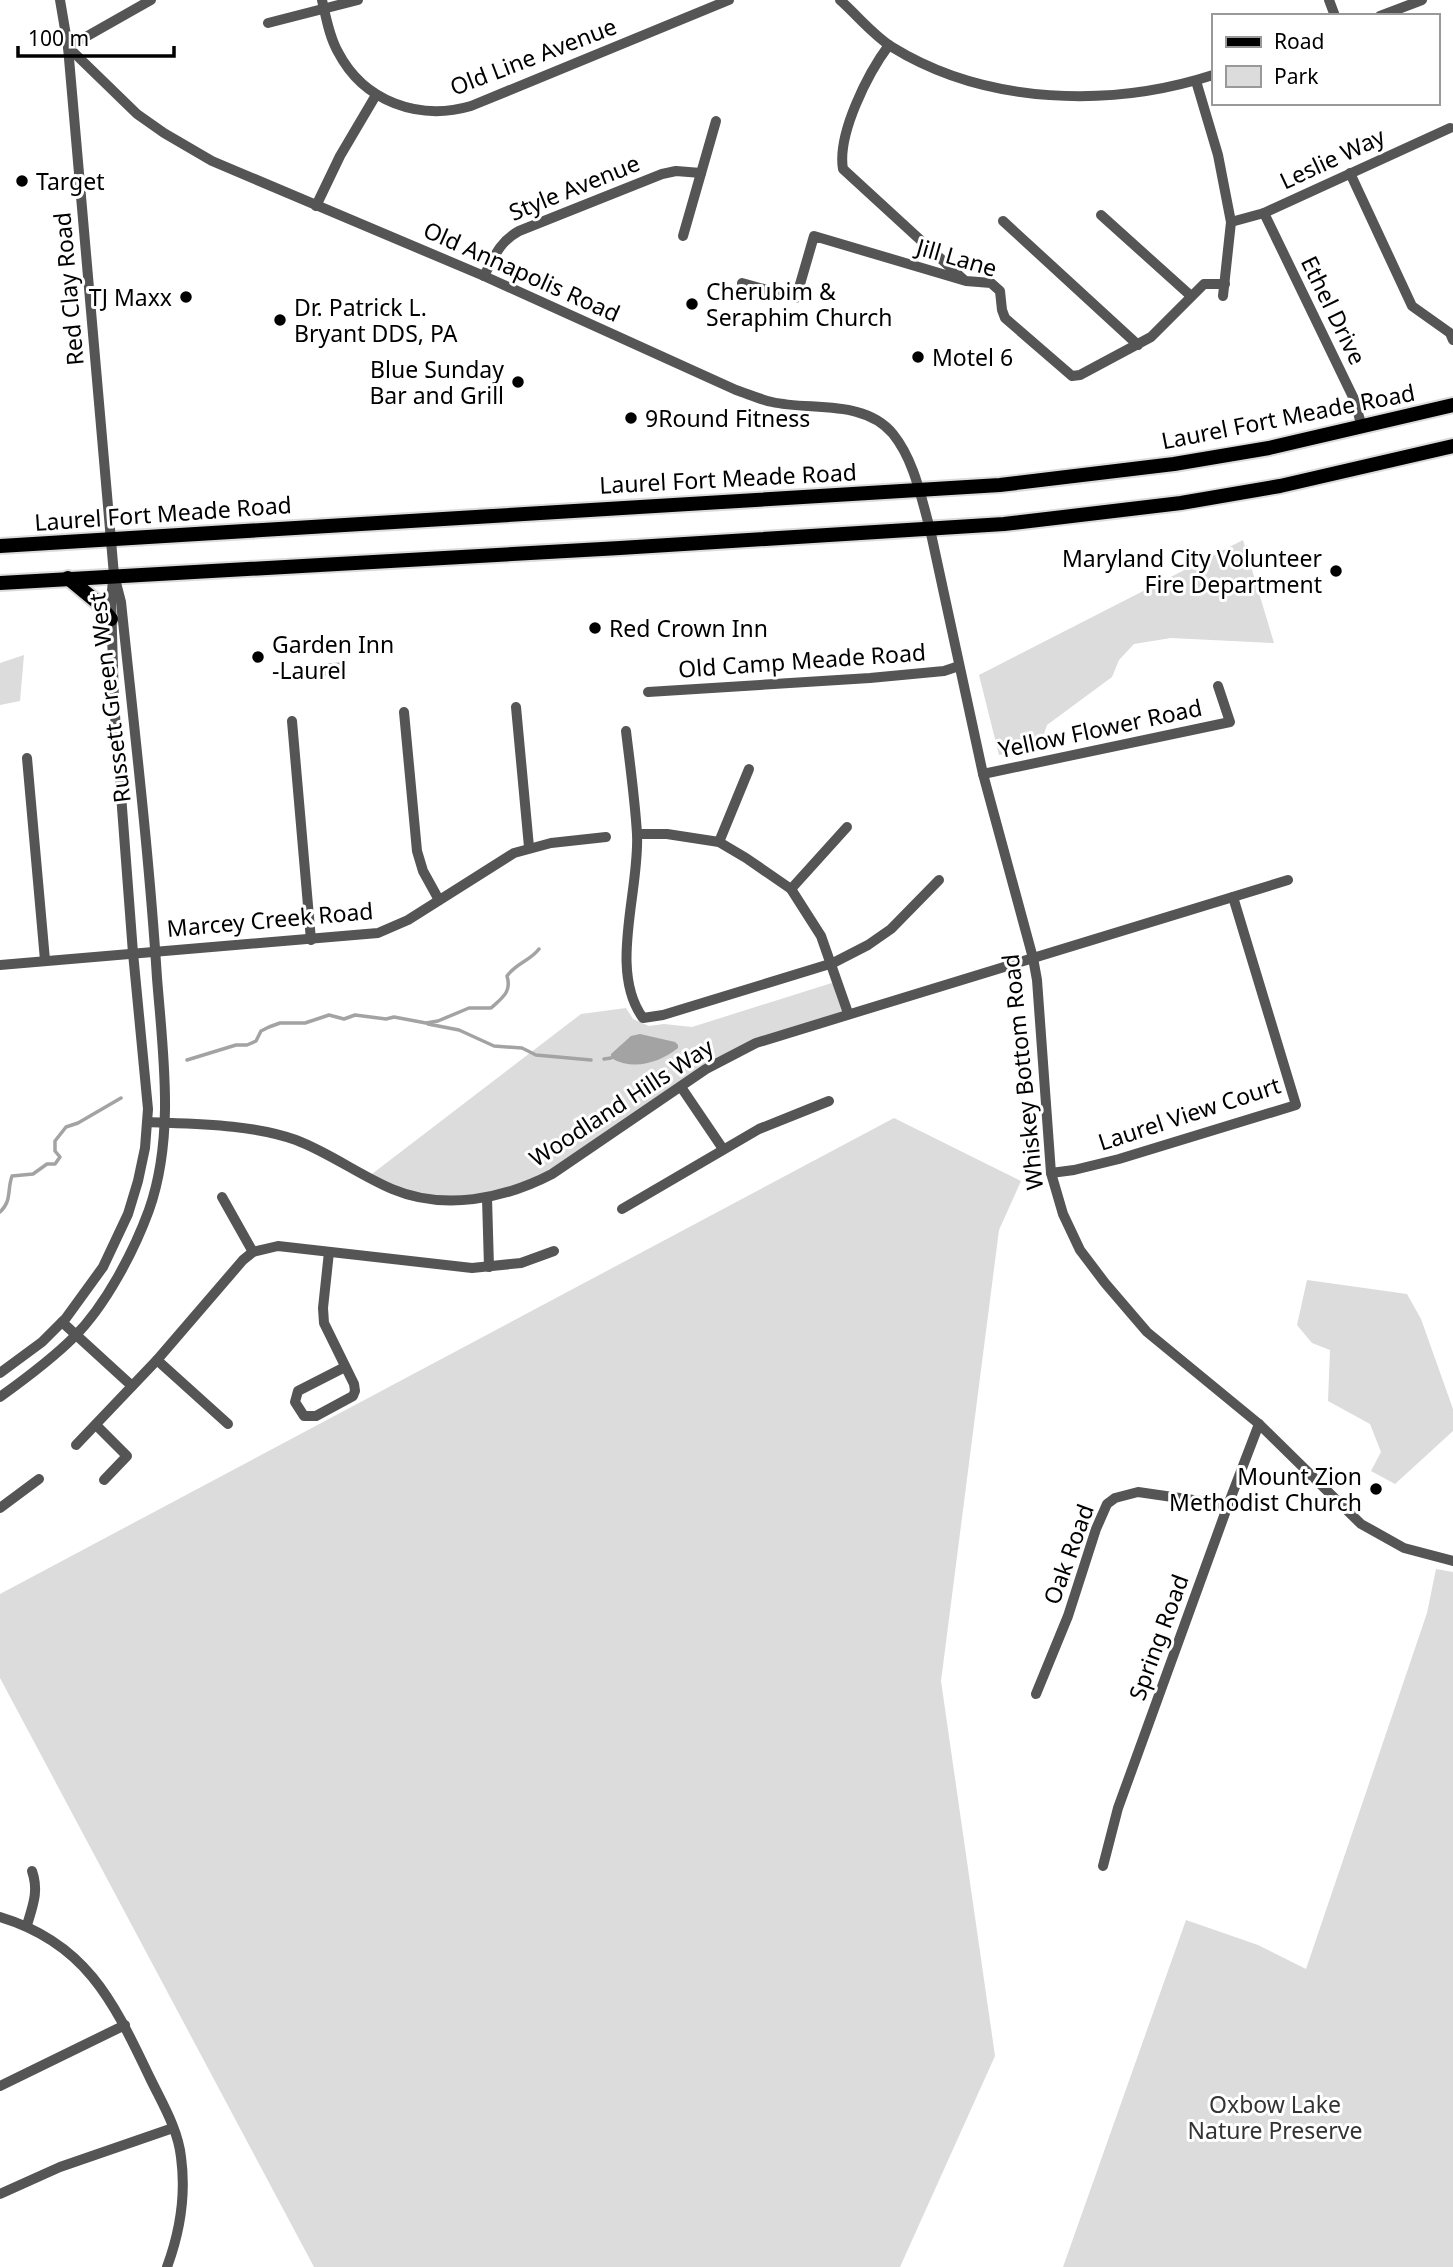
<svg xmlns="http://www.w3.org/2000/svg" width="1453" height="2267" font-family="'Noto Sans',sans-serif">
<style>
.green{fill:#dcdcdc}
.water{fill:#a3a3a3}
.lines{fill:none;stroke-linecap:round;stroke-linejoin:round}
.stream{stroke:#a3a3a3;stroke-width:3.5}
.major-casing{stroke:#dbdbdb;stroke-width:18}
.minor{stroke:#555;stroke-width:10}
.major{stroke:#000;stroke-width:14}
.poi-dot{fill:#000;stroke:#fff;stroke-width:2.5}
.labels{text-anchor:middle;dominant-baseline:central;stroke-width:6;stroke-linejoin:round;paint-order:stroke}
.street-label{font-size:23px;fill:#000;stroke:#fff}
.poi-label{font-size:23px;fill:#000;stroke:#fff;text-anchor:start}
.park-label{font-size:23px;fill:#333;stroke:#fff}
</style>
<rect width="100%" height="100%" fill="#fff"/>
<g class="green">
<polygon points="1243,540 1274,643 1171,638 1134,644 1119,660 1112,677 1047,725 1039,748 999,755 979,675"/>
<polygon points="24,655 20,701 0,705 0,663"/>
<polygon points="838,981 848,1013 733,1054 573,1162 487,1198 422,1196 368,1177 581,1014 626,1008 633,1019 649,1026 664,1024 692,1027"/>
<polygon points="894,1118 1021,1181 999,1230 941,1681 995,2056 900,2267 314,2267 0,1678 0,1594"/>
<polygon points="1307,1280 1407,1294 1421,1319 1453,1409 1453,1431 1395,1484 1371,1471 1381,1452 1370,1424 1328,1401 1330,1350 1312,1343 1297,1325"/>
<polygon points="1436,1569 1453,1572 1453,2267 1063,2267 1186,1920 1258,1945 1306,1969 1427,1613"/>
</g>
<g class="water">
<polygon points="345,662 345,675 321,676 320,664"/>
<path d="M640,1034l35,8 3,3v3c-19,15 -45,23 -67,10v-4l20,-18z"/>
</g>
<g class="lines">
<g class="stream">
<polyline points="428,1024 459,1030 494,1046 522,1048 536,1055 591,1060"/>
<polyline points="604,1059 611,1058"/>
<path d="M187,1060l49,-15h11l9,-4 5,-10 8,-4 11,-4h25l24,-8 15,4 11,-4 31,4 8,-2 32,6 12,-2 31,-13h22c11,-10 21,-16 16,-32 9,-13 23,-15 32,-27"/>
<path d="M0,1212c12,-11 7,-22 12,-36l21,-2 14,-10h8l5,-7 -5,-6v-10l11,-14 12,-4 43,-25"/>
</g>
<g class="major-casing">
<g id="major">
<polyline points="0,546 1000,485 1174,464 1269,448 1453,405"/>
<polyline points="68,578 97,602 111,619"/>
<polyline points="0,583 620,548 1004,524 1181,503 1280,486 1453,446"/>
</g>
</g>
<g class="minor">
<path d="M322,0c4,17 7,36 16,52 26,50 81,69 133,54l258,-106"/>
<path d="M840,0c17,15 33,35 52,47 94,58 219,61 321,28"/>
<polyline points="1329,0 1335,16"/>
<polyline points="1380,16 1422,0"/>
<polyline points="268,23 358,0"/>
<path d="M889,45c-21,28 -52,89 -46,124l121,111"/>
<path d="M68,47l69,67 27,19 48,28 272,115 252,114c12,4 23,9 36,12 38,9 93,-3 121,32 21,26 28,63 37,95l53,245 50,184 4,22 14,193 12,41 17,36 25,33 42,49 112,92 102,100 43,24 49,13"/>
<polyline points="68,47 151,0"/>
<polyline points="1196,81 1218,155 1231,222 1223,296"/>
<polyline points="1350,173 1412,306 1450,333 1453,340"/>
<polyline points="316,206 340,156 376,95"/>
<polyline points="1264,213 1354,399 1362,427"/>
<polyline points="1101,215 1191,296"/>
<polyline points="1003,221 1138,345"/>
<polyline points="1231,222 1264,213 1450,128"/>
<polyline points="683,236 716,121"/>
<path d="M484,276c10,-19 16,-35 35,-45l143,-57 14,-3 25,2"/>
<polyline points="742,283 796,298 814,236 966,281 991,283 1000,291 1002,310 1005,318 1072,376 1080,375 1151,337 1204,284 1225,284"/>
<polyline points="648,692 870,678 944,671 959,666"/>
<polyline points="516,707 529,847"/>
<polyline points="404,712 417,851 423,871 439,900"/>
<polyline points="292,721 311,940"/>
<path d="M626,731c4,34 9,69 11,103 3,57 -29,136 6,184l20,-3 170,-52 35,-18 23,-16 48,-49"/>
<polyline points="27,758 45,960"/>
<polyline points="983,774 1230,722 1218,686"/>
<polyline points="637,834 667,834 719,842 746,858 791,889 821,936 848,1013"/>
<polyline points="719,842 749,769"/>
<polyline points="791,889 847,827"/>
<polyline points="0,965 378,933 408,920 514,853 551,843 606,837"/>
<polyline points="681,1087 723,1149"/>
<path d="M148,1122c46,2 104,2 148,18 34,13 63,35 96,49 52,22 112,10 160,-15l154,-105 50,-26 532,-163"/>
<polyline points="1051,1173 1074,1170 1119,1159 1296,1105 1233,897"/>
<polyline points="222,1197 253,1252"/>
<polyline points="487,1198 489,1267"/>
<polyline points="622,1209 759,1129 829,1101"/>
<polyline points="329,1252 323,1308 324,1323 354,1384 355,1391 353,1396 316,1416 304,1416 295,1402 298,1391 345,1367"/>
<polyline points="62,1322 132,1386"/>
<polyline points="157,1360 228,1424"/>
<polyline points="0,1373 42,1342 66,1318 103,1267 128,1214 138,1181 145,1148 148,1109 133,953 114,702 111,600 113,581"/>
<path d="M0,1397c25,-18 52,-38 74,-60 32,-32 60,-86 75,-127 26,-74 14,-156 8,-232 -8,-126 -23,-251 -36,-376l-7,-27 -46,-528 -8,-47"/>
<polyline points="96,1425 127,1456 104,1480"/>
<polyline points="76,1445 157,1360 243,1260 253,1252 278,1246 472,1268 521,1263 554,1251"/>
<polyline points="0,1508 39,1479"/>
<polyline points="1036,1694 1068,1616 1096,1529 1107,1504 1115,1498 1138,1492 1228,1505"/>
<polyline points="1103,1866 1118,1808 1228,1505 1259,1424"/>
<path d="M0,1917c87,26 114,86 150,161 12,25 28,51 31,79 5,37 -1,75 -14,110"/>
<path d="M27,1925c6,-20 12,-34 5,-54"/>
<polyline points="0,2086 125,2025"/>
<polyline points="0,2194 60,2167 173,2128"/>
</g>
<use href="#major" class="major"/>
</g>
<g class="poi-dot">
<circle cx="22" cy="181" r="7"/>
<circle cx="186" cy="297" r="7"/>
<circle cx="692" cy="304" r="7"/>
<circle cx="280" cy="320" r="7"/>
<circle cx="918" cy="357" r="7"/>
<circle cx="518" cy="382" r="7"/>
<circle cx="631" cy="418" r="7"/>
<circle cx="1336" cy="571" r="7"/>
<circle cx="595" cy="628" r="7"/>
<circle cx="258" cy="657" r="7"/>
<circle cx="1376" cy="1489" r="7"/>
</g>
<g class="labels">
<g class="street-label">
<text transform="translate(533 56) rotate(-21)">Old Line Avenue</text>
<text transform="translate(1332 158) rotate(-25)">Leslie Way</text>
<text transform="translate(574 187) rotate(-22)">Style Avenue</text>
<text transform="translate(957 257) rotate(16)">Jill Lane</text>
<text transform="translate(522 271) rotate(24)">Old Annapolis Road</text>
<text transform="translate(68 289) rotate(-95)">Red Clay Road</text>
<text transform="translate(1334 310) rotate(64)">Ethel Drive</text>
<text transform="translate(1288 416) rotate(-11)">Laurel Fort Meade Road</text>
<text transform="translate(728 478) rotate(-3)">Laurel Fort Meade Road</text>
<text transform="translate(163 513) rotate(-4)">Laurel Fort Meade Road</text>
<text transform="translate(802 660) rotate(-4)">Old Camp Meade Road</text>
<text transform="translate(109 698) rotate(-97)">Russett Green West</text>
<text transform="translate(1100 728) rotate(-12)">Yellow Flower Road</text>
<text transform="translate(270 919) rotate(-5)">Marcey Creek Road</text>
<text transform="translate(1022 1072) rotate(-96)">Whiskey Bottom Road</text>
<text transform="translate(621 1102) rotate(-33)">Woodland Hills Way</text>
<text transform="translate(1189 1113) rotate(-18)">Laurel View Court</text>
<text transform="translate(1068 1554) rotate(-70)">Oak Road</text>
<text transform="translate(1158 1637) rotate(-70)">Spring Road</text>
</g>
<g class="poi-label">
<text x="36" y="181">Target</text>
<text x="706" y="291">Cherubim &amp;<tspan x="706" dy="26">Seraphim Church</tspan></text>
<text x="172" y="297" text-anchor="end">TJ Maxx</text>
<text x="294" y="307">Dr. Patrick L.<tspan x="294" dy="26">Bryant DDS, PA</tspan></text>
<text x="932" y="357">Motel 6</text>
<text x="504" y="369" text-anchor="end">Blue Sunday<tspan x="504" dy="26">Bar and Grill</tspan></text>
<text x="645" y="418">9Round Fitness</text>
<text x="1322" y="558" text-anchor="end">Maryland City Volunteer<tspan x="1322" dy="26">Fire Department</tspan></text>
<text x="609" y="628">Red Crown Inn</text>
<text x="272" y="644">Garden Inn<tspan x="272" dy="26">-Laurel</tspan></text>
<text x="1362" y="1476" text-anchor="end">Mount Zion<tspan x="1362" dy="26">Methodist Church</tspan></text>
</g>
<g class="park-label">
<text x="1275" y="2104">Oxbow Lake<tspan x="1275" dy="26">Nature Preserve</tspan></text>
</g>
</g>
<rect x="1212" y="14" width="228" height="91" fill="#ffffff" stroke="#999999" stroke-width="2"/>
<rect x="1226" y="37" width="35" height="10" fill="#000000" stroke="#999999" stroke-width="2"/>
<text x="1274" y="49" font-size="21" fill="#000000">Road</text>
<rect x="1226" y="66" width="35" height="21" fill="#dcdcdc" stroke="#999999" stroke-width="2"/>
<text x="1274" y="84" font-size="21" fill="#000000">Park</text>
<path d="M18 46v10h156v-10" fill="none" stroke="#000000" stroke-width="3.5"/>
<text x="28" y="46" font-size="21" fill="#000000" stroke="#ffffff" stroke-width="5" paint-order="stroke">100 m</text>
</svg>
